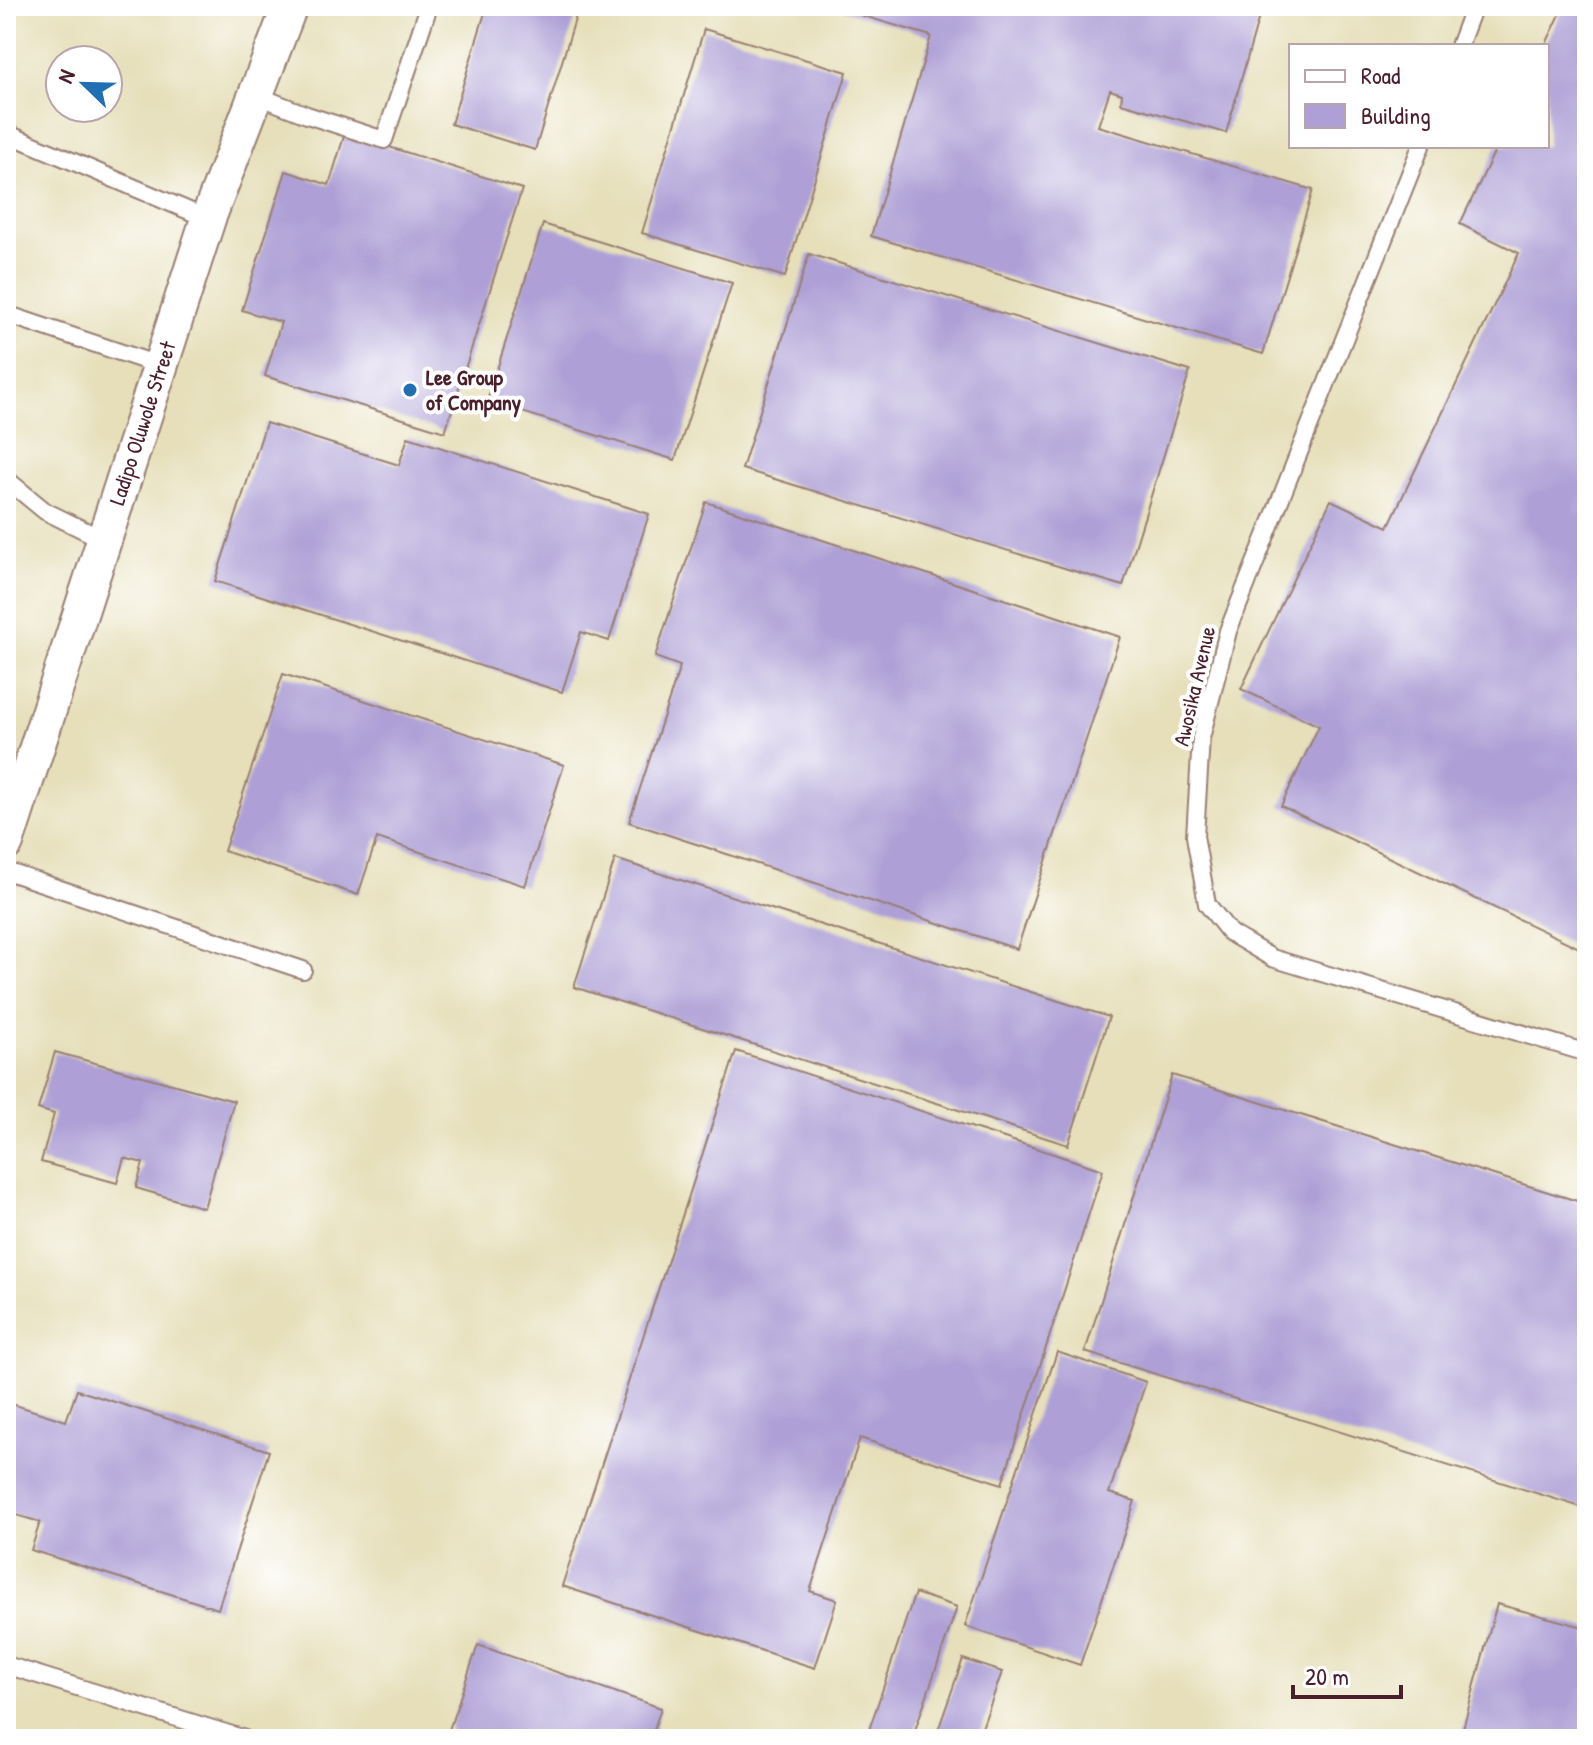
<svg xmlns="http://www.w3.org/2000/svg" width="1593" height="1745" font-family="'Patrick Hand',sans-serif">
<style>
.building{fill:#aea0d6}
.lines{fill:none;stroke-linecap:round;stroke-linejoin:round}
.lane-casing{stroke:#987f72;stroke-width:20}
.street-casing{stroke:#987f72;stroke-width:38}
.lane{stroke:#fff;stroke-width:16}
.street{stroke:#fff;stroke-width:34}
.poi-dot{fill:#1f6fb2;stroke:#fff;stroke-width:3}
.labels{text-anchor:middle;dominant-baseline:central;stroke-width:8;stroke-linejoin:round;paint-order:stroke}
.poi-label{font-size:22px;font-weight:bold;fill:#4a1f2b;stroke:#fff;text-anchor:start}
.street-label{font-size:22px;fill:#4a1f2b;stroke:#fff}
</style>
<rect width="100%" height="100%" fill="#fff"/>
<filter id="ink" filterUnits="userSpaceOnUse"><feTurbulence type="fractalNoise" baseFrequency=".0125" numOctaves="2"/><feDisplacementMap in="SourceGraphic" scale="16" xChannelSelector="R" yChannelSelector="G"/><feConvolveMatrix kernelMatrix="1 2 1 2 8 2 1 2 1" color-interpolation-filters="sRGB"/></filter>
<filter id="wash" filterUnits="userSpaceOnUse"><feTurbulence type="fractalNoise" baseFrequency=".006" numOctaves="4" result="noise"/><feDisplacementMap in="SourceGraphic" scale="32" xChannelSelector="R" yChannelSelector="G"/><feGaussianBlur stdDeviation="1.8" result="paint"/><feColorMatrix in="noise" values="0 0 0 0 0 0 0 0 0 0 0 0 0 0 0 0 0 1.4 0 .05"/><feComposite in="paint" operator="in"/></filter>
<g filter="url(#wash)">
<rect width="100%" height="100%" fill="#e6dfba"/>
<g id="blocks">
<g class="building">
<polygon points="487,6 579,6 535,150 451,124"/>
<polygon points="845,6 1262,6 1226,133 1121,103 1122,94 1110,90 1098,126 1313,190 1263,354 871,236 931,36 843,10"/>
<polygon points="1564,6 1587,6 1587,931 1579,948 1281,806 1319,726 1241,689 1331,500 1388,527 1519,253 1460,224 1497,146 1547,146 1547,46 1545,46"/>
<polygon points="704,29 847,72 785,277 642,233"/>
<polygon points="345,133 522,189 445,432 265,376 281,322 242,310 286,171 329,185"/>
<polygon points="543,224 732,283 675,460 487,401"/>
<polygon points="809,254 1190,371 1123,586 742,469"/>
<polygon points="266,423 399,465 408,437 649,514 609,641 581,632 562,692 215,581"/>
<polygon points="706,502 1120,637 1017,949 629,822 680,666 655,657"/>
<polygon points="283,674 564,765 525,886 377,838 358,895 224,851"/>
<polygon points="615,859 1109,1017 1068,1145 574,987"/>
<polygon points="736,1051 1103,1170 1002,1484 860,1438 810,1591 837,1600 815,1668 562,1586"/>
<polygon points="55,1052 234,1101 204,1208 136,1188 143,1163 124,1158 117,1183 41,1162 54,1114 38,1109"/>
<polygon points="1172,1075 1587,1204 1587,1509 1085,1352"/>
<polygon points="1057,1352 1146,1382 1109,1493 1135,1501 1080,1665 965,1626"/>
<polygon points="77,1390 269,1451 218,1609 31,1550 40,1522 6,1512 6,1402 66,1421"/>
<polygon points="915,1593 957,1607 912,1739 866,1739"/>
<polygon points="1497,1604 1587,1628 1587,1739 1460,1739"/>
<polygon points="478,1645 661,1708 651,1739 474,1739 449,1730"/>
<polygon points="963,1659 1002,1672 978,1739 935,1739"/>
</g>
</g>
</g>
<g filter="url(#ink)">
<use href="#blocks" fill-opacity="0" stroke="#987f72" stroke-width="2"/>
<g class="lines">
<g class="lane-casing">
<g id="lane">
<polyline points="1459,46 1474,6"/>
<polyline points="256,95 307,115 384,140 429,6"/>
<polyline points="6,133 208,219"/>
<polyline points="1421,146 1228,631 1201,738 1195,836 1207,904 1230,933 1272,958 1587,1053"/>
<polyline points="6,314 161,366"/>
<polyline points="6,479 45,511 104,540"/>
<polyline points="6,871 303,970"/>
<polyline points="6,1665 245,1739"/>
</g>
</g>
<g class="street-casing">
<polyline id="street" points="6,843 208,219 290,6"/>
</g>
<use href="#lane" class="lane"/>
<use href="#street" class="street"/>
</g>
</g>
<circle class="poi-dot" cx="410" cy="390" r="8"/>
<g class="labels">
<g class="poi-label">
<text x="426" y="377">Lee Group<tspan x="426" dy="25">of Company</tspan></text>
</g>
<g class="street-label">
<text transform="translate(142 423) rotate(-72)">Ladipo Oluwole Street</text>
<text transform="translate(1194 686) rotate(-77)">Awosika Avenue</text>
</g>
</g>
<rect width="1593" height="1745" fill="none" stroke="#fff" stroke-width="32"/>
<rect x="1289" y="44" width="260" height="104" fill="#ffffff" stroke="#b7a5aa" stroke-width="2"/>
<rect x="1305" y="70" width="40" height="12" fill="#ffffff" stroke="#b7a5aa" stroke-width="2"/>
<text x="1361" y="84" font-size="24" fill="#4a1f2b">Road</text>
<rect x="1305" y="104" width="40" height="24" fill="#aea0d6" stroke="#b7a5aa" stroke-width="2"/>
<text x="1361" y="124" font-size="24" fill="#4a1f2b">Building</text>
<g transform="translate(84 84) rotate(293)"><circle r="38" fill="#ffffff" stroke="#b7a5aa" stroke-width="2"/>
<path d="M0-6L14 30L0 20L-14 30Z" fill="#1f6fb2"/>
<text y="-12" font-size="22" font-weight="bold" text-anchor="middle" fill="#4a1f2b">N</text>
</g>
<path d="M1293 1685v12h108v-12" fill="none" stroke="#4a1f2b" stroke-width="4"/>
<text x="1305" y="1685" font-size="24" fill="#4a1f2b" stroke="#ffffff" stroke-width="6" paint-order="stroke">20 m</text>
</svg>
